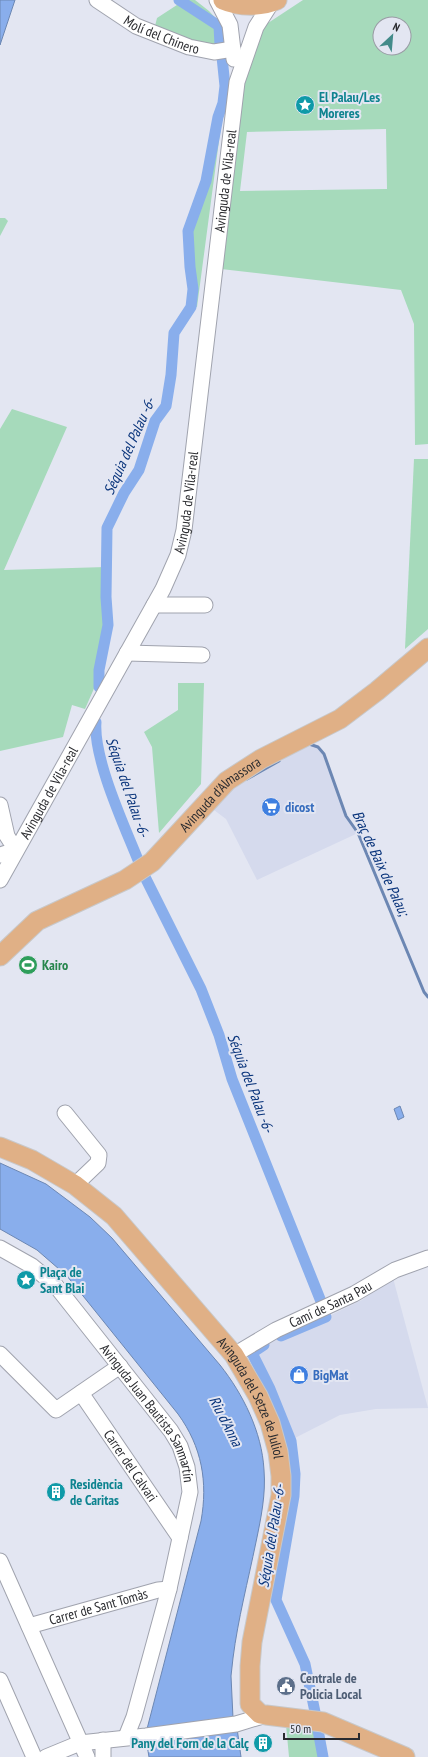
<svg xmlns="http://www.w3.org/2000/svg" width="428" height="1757" font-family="'PT Sans Narrow',sans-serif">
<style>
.built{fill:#d5daed}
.green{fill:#a6dabb;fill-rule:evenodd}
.water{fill:#89aeec;stroke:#6c87b3}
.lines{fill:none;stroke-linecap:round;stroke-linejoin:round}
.stream{stroke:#6c87b3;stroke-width:3}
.canal{stroke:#89aeec;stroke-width:11}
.minor-casing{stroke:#a0a3ae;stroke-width:17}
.major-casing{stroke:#c8c8c9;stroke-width:21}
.minor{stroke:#fff;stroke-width:15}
.major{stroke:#e0b086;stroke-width:19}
.labels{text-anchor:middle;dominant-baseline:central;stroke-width:4;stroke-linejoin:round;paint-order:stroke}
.street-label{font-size:14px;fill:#2a2b2f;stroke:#e3e6f2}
.culture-label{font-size:14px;font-weight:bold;fill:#0d838f;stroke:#e3e6f2;text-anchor:start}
.shop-label{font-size:14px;font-weight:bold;fill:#366cbe;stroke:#e3e6f2;text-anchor:start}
.leisure-label{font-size:14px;font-weight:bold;fill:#27864d;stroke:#e3e6f2;text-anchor:start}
.service-label{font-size:14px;font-weight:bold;fill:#4e5e75;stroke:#e3e6f2;text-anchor:start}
.water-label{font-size:15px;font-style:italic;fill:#09347b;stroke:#e3e6f2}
</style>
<rect width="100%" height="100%" fill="#e3e6f2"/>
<g class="built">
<polygon points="309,744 318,747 324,754 346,816 358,833 257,880 226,819 214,810 223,798 234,788"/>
<polygon points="393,1278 428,1408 376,1409 340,1415 291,1440 275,1397 252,1353 284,1334 327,1317 362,1300"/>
</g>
<g class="green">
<polygon points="179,0 195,0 209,11 221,24 225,47 211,47 154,30 157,18 180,3"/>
<path d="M303,0h125v444l-13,1 -1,-121 -13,-34 -180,-21 20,-179 24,-65zM380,24h24v24h-24zM386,129l1,60 -147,2 7,-59z"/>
<polygon points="224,103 197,307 192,306 193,288 190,267 189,230 207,181 218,117"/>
<polygon points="0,218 5,218 8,221 0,236"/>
<polygon points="12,409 67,427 4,570 106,567 106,637 98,670 96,684 85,709 72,705 63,737 0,751 0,429"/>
<polygon points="414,459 428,459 428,629 405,649"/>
<polygon points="178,683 204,683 201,784 159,833 152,747 144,732 178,710"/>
<polygon points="286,1725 323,1728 327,1757 289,1757"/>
</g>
<g class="water">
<polygon points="0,0 15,0 0,45"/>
<polygon points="400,1106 404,1117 398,1120 394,1109"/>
<path d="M0,1163l46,21 44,33 22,21 108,127c23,29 42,67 44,105 2,24 -3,48 -8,72 -8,39 -18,77 -23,116l-2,18 2,42 -86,11 54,-208c7,-39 1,-74 -23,-107l-111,-138 -30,-26 -37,-21z"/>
<polygon points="237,1728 241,1757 149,1757 146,1739"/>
</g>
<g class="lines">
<g class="stream">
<polyline points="309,744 318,747 324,754 346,816 358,833 424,992 428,997"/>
<polyline points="247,779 279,761"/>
</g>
<g class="canal">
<polyline points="179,0 219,26 220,45"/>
<polyline points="99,687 99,670 108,625 106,597 107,528 124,493 139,470 155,421 166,406 171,375 174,333 191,307 193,289 190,267 188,231 206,181 218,117 223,103 225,86 222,57"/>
<path d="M96,722c-3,36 28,103 42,138"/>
<polyline points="145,877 201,989 219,1035 232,1079 322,1304"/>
<polyline points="281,1336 326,1317"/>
<polyline points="264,1345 252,1353 270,1389 291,1441 295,1474 294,1496 276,1600 305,1664 315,1712"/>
<polyline points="318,1730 323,1757"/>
</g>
<g class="minor-casing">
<g id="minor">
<path id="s1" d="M97,0l39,26 53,21 25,5 19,-3"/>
<polyline points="217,0 230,25 234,59"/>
<polyline points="154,605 205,605"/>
<polyline points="127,653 202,655"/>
<polyline points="0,805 7,836 16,850 0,855"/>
<path id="s2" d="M0,880l163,-291 15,-34 6,-25 53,-448 19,-55 16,-25"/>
<polyline points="65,1113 99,1155 98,1163 75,1185"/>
<path id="s3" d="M0,1248l32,18 24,20 115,145 9,15 7,21 3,25 -21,97 -35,128 -8,20"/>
<polyline points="0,1354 56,1410 120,1366"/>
<path id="s4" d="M234,1355l42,-25 78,-36 41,-24 33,-12"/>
<path id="s5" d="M81,1393l99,145"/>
<polyline points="0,1561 87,1757"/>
<path id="s6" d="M29,1626l129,-36 11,-1"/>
<polyline points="0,1680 34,1757"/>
<polyline points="46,1757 80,1743 146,1736 236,1724 266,1715"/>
<polyline points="103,1757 103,1740"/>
</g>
</g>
<g class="major-casing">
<g id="major">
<path d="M223,0c16,7 38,7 54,0"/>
<path id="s7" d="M0,956l37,-35 88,-41 27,-18 75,-81 34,-22 79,-40 37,-28 51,-43"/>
<path id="s8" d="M0,1147l32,13 43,25 39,31 120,139 24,41 12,27 8,29 3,24v19l-29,147 -2,24v38l10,10 6,1 57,7 82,35"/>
</g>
</g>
<use href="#minor" class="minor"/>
<use href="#major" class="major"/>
</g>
<defs>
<g id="sight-disc" transform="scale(1)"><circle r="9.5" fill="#0f9aa8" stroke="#e3e6f2"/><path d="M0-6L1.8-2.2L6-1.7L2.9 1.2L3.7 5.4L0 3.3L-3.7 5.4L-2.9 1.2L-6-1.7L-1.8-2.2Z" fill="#fff"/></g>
<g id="supermarket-disc" transform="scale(1)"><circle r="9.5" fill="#3f7fe0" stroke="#e3e6f2"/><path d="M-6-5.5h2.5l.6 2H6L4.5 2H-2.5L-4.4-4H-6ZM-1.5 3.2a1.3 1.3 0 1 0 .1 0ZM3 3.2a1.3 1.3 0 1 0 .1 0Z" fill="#fff"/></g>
<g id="stadium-disc" transform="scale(1)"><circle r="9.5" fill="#2e9e5b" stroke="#e3e6f2"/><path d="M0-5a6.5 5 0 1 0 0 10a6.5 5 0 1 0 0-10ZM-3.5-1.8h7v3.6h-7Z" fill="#fff"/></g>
<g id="shop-disc" transform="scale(1)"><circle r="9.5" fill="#3f7fe0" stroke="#e3e6f2"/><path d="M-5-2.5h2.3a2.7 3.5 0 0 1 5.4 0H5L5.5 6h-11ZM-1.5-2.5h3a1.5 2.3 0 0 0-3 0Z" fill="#fff"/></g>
<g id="building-disc" transform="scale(1)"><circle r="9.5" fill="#0f9aa8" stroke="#e3e6f2"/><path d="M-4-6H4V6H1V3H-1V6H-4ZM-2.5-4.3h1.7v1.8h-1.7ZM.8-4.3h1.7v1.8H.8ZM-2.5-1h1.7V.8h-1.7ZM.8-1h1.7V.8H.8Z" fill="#fff"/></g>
<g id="civic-disc" transform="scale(1)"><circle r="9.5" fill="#5c6f8a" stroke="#e3e6f2"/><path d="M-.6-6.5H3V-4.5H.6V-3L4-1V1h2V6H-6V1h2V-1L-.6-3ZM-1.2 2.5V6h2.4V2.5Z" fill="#fff"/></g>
</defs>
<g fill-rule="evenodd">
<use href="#sight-disc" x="305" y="105"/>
<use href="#supermarket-disc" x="271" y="807"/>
<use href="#stadium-disc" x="28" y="965"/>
<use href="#sight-disc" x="26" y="1280"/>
<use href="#shop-disc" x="299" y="1375"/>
<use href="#building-disc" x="56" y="1492"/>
<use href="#civic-disc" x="286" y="1686"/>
<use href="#building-disc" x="263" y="1743"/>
</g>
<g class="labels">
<g class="street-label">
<text stroke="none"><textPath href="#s1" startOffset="74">Molí del Chinero</textPath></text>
<text stroke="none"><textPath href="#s2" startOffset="748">Avinguda de Vila-real</textPath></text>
<text stroke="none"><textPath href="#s2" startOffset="424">Avinguda de Vila-real</textPath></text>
<text stroke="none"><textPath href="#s2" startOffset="100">Avinguda de Vila-real</textPath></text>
<text stroke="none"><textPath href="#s7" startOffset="277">Avinguda d'Almassora</textPath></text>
<text stroke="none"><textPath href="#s4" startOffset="109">Camí de Santa Pau</textPath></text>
<text stroke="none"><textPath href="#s8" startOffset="364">Avinguda del Setze de Juliol</textPath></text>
<text stroke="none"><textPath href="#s3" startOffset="226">Avinguda Juan Bautista Sanmartín</textPath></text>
<text stroke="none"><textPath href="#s5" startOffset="88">Carrer del Calvari</textPath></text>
<text stroke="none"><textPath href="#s6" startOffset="72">Carrer de Sant Tomàs</textPath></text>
</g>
<g class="culture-label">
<text x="319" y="97">El Palau/Les<tspan x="319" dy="16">Moreres</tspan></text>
<text x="40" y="1272">Plaça de<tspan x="40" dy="16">Sant Blai</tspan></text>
<text x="70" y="1484">Residència<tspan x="70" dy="16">de Caritas</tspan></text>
<text x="249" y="1743" text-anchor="end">Pany del Forn de la Calç</text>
</g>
<g class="shop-label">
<text x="285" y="807">dicost</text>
<text x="313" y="1375">BigMat</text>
</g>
<g class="leisure-label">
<text x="42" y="965">Kairo</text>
</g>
<g class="service-label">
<text x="300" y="1678">Centrale de<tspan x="300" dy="16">Policia Local</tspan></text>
</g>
<g class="water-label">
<text transform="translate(129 446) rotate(-66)">Séquia del Palau -6-</text>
<text transform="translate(128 787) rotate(71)">Séquia del Palau -6-</text>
<text transform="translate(381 863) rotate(65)">Braç de Baix de Palau;</text>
<text transform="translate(251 1083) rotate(69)">Séquia del Palau -6-</text>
<text transform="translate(226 1421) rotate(63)">Riu d'Anna</text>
<text transform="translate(271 1536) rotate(-81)">Séquia del Palau -6-</text>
</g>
</g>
<g transform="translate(392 36) rotate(26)"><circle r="19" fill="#e3e6f2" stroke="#999ba4"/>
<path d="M0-3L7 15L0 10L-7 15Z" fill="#438b8a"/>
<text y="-6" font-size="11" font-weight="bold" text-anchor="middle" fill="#2a2b2f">N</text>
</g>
<path d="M284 1733v6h75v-6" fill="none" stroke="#2a2b2f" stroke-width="2"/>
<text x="290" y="1733" font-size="12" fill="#2a2b2f" stroke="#e3e6f2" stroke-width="3" paint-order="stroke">50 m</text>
</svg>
